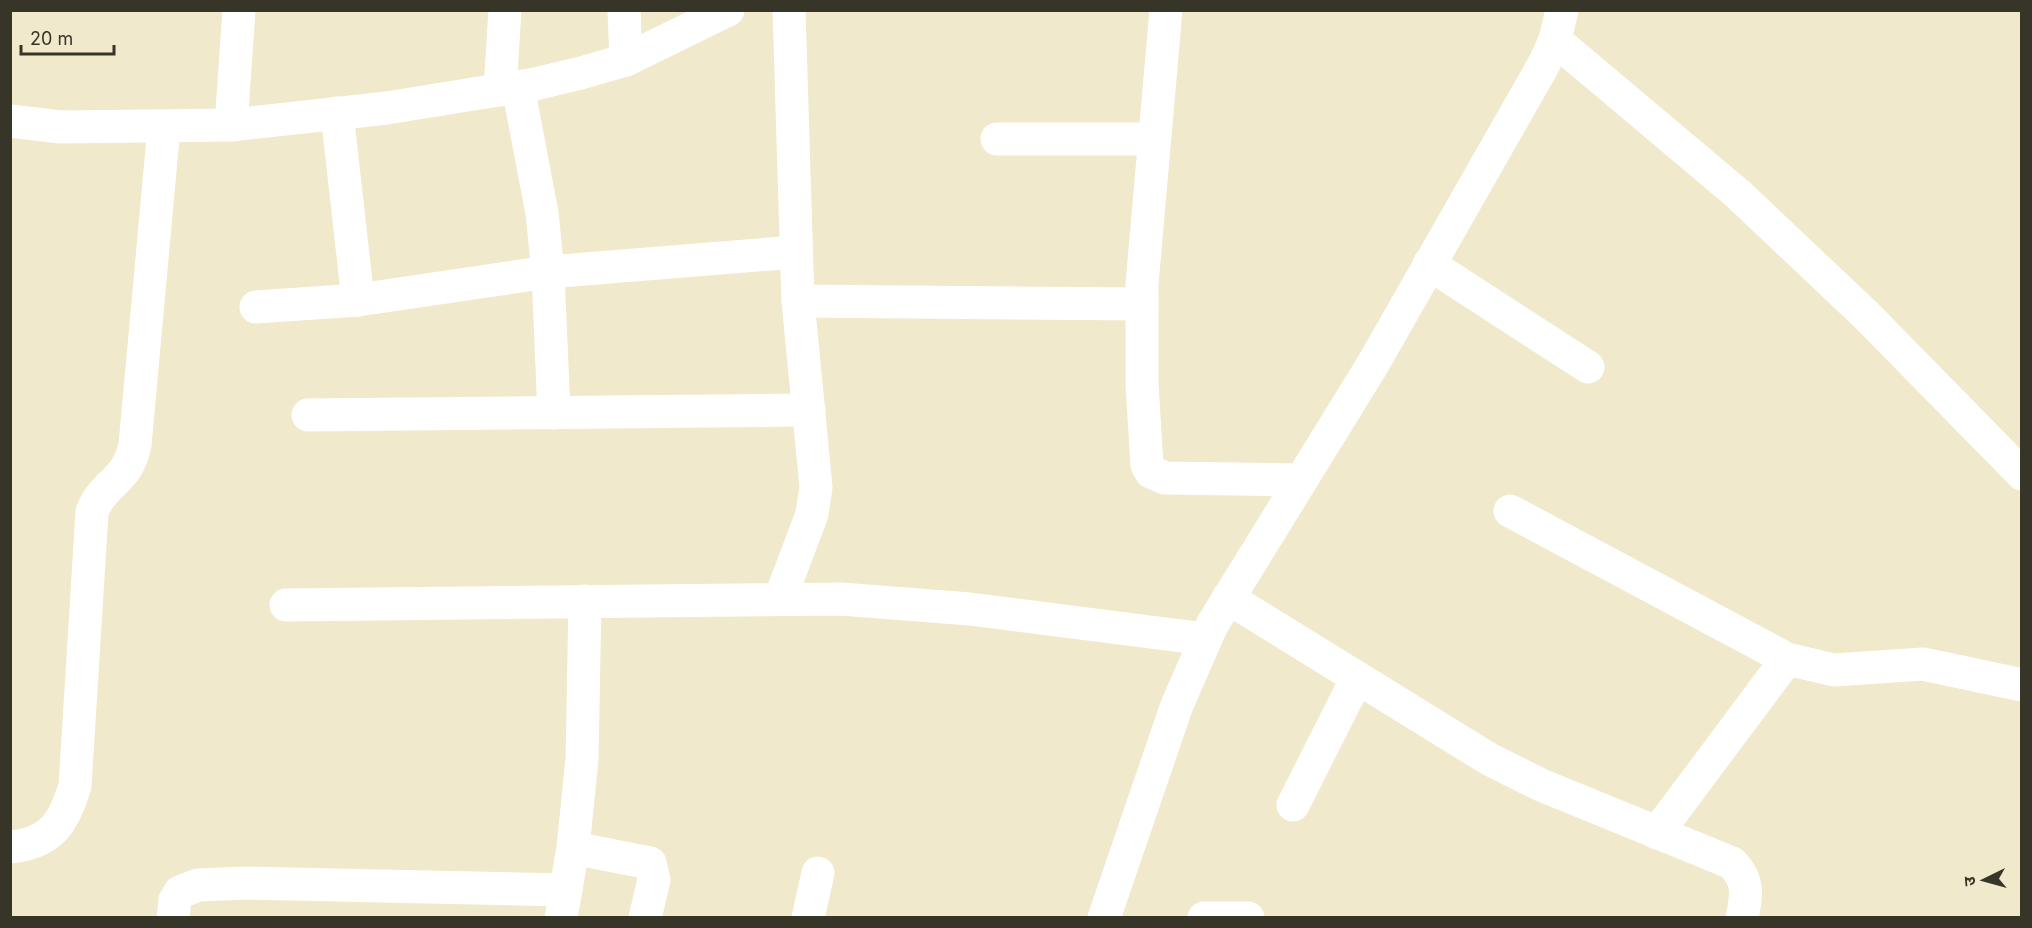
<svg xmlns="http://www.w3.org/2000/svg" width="2032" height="928" font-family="Inter,'Noto Sans Devanagari',sans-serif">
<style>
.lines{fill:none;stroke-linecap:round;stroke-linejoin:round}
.minor{stroke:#fff;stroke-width:33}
</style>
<rect width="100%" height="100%" fill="#f1e9cb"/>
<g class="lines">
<g class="minor">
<polyline points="624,10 626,60"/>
<polyline points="1166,10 1142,284 1142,384 1147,465 1151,472 1165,478 1301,480"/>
<polyline points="1555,40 1738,194 1868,317 2022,474"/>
<polyline points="518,87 542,213 548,272 554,413"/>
<polyline points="500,90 505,10"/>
<polyline points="337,113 358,300"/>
<polyline points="10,121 61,127 231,125 387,108 535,84 581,73 626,60 728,10"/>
<polyline points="231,125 239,10"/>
<polyline points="997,139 1154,139"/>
<polyline points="1429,264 1588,367"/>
<polyline points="798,301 1142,304"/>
<polyline points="256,307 358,300 548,272 795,252"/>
<polyline points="308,415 809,410"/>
<polyline points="1510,511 1787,659 1834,670 1923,664 2022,685"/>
<path d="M1228,598l261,161 52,26 191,78c17,17 15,32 10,55"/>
<polyline points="780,599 812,514 816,487 798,301 789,10"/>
<polyline points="286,605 841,599 970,609 1205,639"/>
<polyline points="1293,805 1357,678"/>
<polyline points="1657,833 1787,659"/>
<path d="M10,847c42,-4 54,-25 65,-61l17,-274c11,-30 35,-29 43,-67l29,-318"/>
<polyline points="573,848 650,863 654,880 645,918"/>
<polyline points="173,918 175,900 180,892 198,885 247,883 566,890"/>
<polyline points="561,918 573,848 582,759 585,601"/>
<polyline points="808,918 818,873"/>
<polyline points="1104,918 1177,705 1212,625 1373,364 1544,64 1555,40 1562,10"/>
<polyline points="1204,918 1248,918"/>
</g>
</g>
<rect width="2032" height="928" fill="none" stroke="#373428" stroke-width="24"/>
<g transform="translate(1984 880) rotate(265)" stroke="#f1e9cb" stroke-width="4.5" paint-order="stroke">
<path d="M0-4.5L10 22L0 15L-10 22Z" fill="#373428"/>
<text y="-9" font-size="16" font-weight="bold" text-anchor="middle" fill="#373428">उ</text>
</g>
<path d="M21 45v9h93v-9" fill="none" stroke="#373428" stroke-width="3"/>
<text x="30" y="45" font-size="18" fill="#373428" stroke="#f1e9cb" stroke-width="4.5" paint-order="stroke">20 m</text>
</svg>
